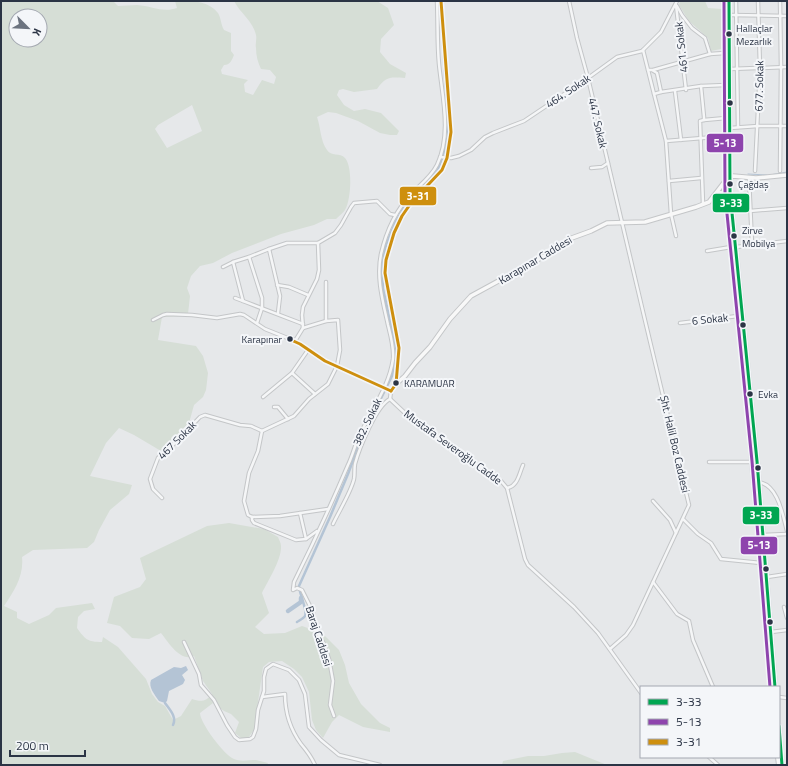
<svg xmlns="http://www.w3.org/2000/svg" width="788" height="766" font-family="'Titillium Web',sans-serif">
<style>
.green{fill:#d6ded6;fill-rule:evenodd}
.water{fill:#b4c4d5}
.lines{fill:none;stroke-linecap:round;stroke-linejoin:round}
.stream{stroke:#b4c4d5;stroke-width:1}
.canal{stroke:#b4c4d5;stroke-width:2.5}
.river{stroke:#b4c4d5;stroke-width:4.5}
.street-casing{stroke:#c4c6c8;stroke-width:4.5}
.secondary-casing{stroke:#c4c6c8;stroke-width:5.5}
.primary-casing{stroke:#c2c5c8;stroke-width:6}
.street{stroke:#f5f6f7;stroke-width:2.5}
.secondary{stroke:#f8f8f8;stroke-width:3.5}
.primary{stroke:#f8f8f8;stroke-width:4}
.bus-1-casing{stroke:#f4f6f9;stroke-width:6}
.bus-2-casing{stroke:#f4f6f9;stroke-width:6}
.bus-3-casing{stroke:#f4f6f9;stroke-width:6}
.bus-1{stroke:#00a651;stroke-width:3}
.bus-2{stroke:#8e44ad;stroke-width:3}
.bus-3{stroke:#ce8f0e;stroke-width:3}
.bus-dot{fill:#2b3445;stroke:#f4f6f9;stroke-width:1.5}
.labels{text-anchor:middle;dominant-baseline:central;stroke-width:4;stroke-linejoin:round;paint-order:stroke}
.bus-label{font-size:10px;fill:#2b3445;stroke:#f4f6f9;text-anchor:start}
.street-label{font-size:11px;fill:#2b3445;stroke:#f4f6f9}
.line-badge{stroke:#f4f6f9;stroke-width:1.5}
.badge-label{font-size:11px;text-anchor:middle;font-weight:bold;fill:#fff}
</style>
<rect width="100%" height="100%" fill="#e6e8ea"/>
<g class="green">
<path d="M1,1h112l5,5c7,0 13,-1 19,-1 15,1 26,8 40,3l-2,-7c16,0 33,-1 43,12 3,5 3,12 6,17l7,3v18l3,4c-2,5 -4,10 -10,10l-3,5 1,4 26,6 -4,4 1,8 8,3 9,-15 12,4 2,-7 -6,-7 -9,-1c-3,-6 -5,-13 -5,-21 -1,-4 1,-9 0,-13 -3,-14 -16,-22 -22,-34h143l11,7 6,17 -13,14 -1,13 10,12 16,9 -1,5c-15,-1 -19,-2 -28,11l-23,3 -11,-3 -4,1 -2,5 7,10 10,6 11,-2 16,4 18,18 -2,4h-7l-10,-2 -22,-12 -22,-8 -8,-1 -11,5c4,11 3,23 10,33 4,7 13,2 18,8 8,9 6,42 0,52 -2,3 -6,6 -9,9h-9l-13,6 -33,9 -49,19 -19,10 -13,3 -9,10 -4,12 3,8 -2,18 -3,2 -23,1 -4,23 38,6 7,10 5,17 -2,17 -3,7 -9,8 -5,18 -28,28 -27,-16 -15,-7 -13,15 -16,33 42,9 -3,9 -19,16 -11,20 -5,12 -7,6 -54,2 -11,7c2,19 -8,34 -18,49l13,6v6l12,6 20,-9 7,-7 36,-5 3,6 -11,2 -6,6 -1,11c8,11 10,14 25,14l1,-5 15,10 28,32 6,15 6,8 7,4 8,14 8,-4 11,-17c8,3 14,3 20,-5l-9,-13 -9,-25c-14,6 -25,-13 -33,-23l-12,6 -17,-1 -12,-12 -13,-3 7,-26 26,-10 6,-8 -6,-21 67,-32 22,-3 35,6 14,8c1,3 3,6 3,9 1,13 -13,35 -19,47l7,20 -14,14 9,7 21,-1 17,-7 20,7 17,17 6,15 4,18 12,21 19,19 10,5v4l-27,-5 -24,-12 -7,7 -9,16 -7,-8 -4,-10 -3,-28 -7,-15 -8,-8 -12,-8 -13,1 -6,5 -9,63 -6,8h-7l-6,-5 4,-11 -8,-8 -7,-3 -11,-8 -13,10c0,10 25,43 34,46 6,3 15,1 22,1 4,1 8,2 12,3l-1,2h-266zM16,16h24v24h-24zM192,105l10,26 -35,17 -12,-19 3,-4z"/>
<polygon points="680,1 705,1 708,8 722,9 721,49 711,51 708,38 689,21 679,5"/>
<polygon points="575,752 607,765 502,765 503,761 528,756 544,756 562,753"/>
</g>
<path class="water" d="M186,666l2,4 -6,5 3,5 -2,4 -14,7 -2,10 -2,2 -6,-2c-4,-6 -11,-14 -8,-21l23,-13 7,1z"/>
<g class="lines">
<g class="stream">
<polyline points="748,174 767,175"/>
<polyline points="770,175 787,172"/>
</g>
<g class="canal">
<path d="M297,622c3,-2 7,-4 8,-6 3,-5 -6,-23 -6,-30l31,-69 18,-43 13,-35 31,-63 4,-28 -13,-59 -1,-23 4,-21 9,-22 10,-17 33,-36 8,-24 2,-11v-11l-8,-123"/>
<path d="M165,703c5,7 12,14 8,22"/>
</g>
<polyline class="river" points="288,611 301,602 301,598"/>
<g class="street-casing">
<g id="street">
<polyline points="569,1 577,38 588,78 644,316 689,505 633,625 626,635 610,649"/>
<polyline points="736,1 738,127"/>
<polyline points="676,5 686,90"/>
<polyline points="677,6 682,15 692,28 705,38 710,54"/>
<polyline points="730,15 787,16"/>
<polyline points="643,50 648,70 652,70 657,73 661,92 654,94 666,141 671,214 676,236"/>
<polyline points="730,69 787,67"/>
<polyline points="648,70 654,94"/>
<polyline points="653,70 710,54 725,53"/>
<polyline points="701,86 704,117 704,120 700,121 703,204"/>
<polyline points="675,91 681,140"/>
<polyline points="661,92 701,86 726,85"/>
<polyline points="704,120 726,118"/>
<polyline points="730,128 758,126 787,126"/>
<polyline points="666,141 727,136"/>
<polyline points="440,157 451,158 459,156 471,150 485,137 493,133 524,121 588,78 617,57 642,51 661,32 677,1"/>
<polyline points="591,168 602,167 608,163"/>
<polyline points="755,171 760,68 758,1"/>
<polyline points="780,171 781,67 780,1"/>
<polyline points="749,178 752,244"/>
<polyline points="669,181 701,178"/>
<polyline points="717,192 728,193"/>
<polyline points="750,211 787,208"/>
<polyline points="736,247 787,241"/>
<polyline points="269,249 280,296 278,313"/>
<polyline points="707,251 731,247"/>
<polyline points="249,257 269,249 287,243 318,243"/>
<polyline points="233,262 243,301 303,324"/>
<polyline points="223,267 233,262 249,257 262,298 262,308 257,323"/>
<polyline points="326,282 326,321"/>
<polyline points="277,285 289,287 308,295"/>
<polyline points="235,298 243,301"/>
<polyline points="153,320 163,315 167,314 192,315 217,318 240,314 244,315 265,329 295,341 325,361 391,391"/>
<polyline points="680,323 738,316"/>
<polyline points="295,341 303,328 302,315 303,307 317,279 319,270 318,243 335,233 341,225 351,207 354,203 377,201 390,214 395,215"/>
<polyline points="292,373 315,394"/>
<polyline points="263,397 292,373 308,350"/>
<polyline points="390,399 391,391 396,384 399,348 389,299 385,273 386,260 394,233 402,216 411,203 442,170 447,158 451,132 441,1"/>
<polyline points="390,399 407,415 501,481 507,488 525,559 528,565 574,607 598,633 641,693"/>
<polyline points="274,407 278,407 288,419"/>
<polyline points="709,462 753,462"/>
<path d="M757,482c21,1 26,34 30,49"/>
<path d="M507,488c11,-2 12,-14 16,-23"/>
<polyline points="162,498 153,489 150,479 158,458 177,441 200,417 205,415 240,425 251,426 262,431 294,416 309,399 328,384 337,366 340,350 338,320 326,321 303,328"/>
<polyline points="653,501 670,520 676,533"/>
<polyline points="300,513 306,539"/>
<polyline points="252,517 248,515 244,501 249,473 258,451 262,431"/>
<polyline points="252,517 280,516 328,509"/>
<polyline points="252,517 252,520 254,523 296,540 306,539 317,531"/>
<polyline points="683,519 698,534 711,543 721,559 761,563"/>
<path d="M333,524c6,-13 18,-32 21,-45 1,-5 0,-10 1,-15 4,-15 21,-58 35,-65"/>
<polyline points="763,535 787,534"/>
<polyline points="767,577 787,574"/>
<polyline points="653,582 677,614 689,621 693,640 713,687"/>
<polyline points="784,607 787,618"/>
<polyline points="771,632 787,630"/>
<polyline points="184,642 199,674 201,685 214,700 227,725 235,737 239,740 250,739 253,737 256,729 258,710 264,691 264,677 266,669 273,664 289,670 299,680 305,694 309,727 321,740 339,755 380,765"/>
<path d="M262,697l23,-3c0,18 5,35 16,50 6,7 10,12 14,21"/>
<polyline points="779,697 787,698"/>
<path d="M334,716l-4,-11 3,-24 -4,-22 -6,-17 -8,-13 -2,-16 -4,-9 -7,-14 -5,-2 -4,2 1,-8c19,-38 37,-77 54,-117 4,-8 6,-17 10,-26 11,-26 31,-51 35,-80 1,-12 -2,-22 -5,-34 -5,-23 -12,-47 -7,-71 5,-22 15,-44 31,-61 8,-8 19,-16 25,-28 15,-31 5,-69 2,-101 -2,-21 -1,-42 -2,-63"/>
<polyline points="709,757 718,765"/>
</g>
</g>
<g class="secondary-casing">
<polyline id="secondary" points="396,384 405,376 415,363 430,347 450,319 471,296 548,254 569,239 591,231 607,223 645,222 696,207 709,202 726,180 733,176 756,178 787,175"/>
</g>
<g class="primary-casing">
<g id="primary">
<polyline points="725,1 727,137"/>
<polyline points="729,1 730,193 757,461 775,687"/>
<polyline points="727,149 727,209 747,402 771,687"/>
<polyline points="779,726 782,765"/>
<polyline points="778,757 779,765"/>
</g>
</g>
<use href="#street" class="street"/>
<use href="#secondary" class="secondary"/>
<use href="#primary" class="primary"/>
<g class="bus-1-casing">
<g id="bus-1">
<polyline points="729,1 730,193 757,461 775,687"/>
<polyline points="779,726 782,765"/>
</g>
</g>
<g class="bus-2-casing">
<polyline id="bus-2" points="724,1 725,194 752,461 770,687"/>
</g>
<g class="bus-3-casing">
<g id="bus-3">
<polyline points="289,339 300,344 325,361 391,391"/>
<polyline points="391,391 396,384 399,348 385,273 386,260 394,233 402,216 411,203 442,170 447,158 451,132 441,1"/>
</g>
</g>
<use href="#bus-1" class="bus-1"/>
<use href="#bus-2" class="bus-2"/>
<use href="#bus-3" class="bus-3"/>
</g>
<g class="bus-dot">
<circle cx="729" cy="34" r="3.5"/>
<circle cx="730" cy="103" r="3.5"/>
<circle cx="730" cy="184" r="3.5"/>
<circle cx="734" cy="236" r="3.5"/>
<circle cx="743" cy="325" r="3.5"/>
<circle cx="290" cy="339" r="3.5"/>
<circle cx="396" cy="383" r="3.5"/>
<circle cx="750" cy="394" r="3.5"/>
<circle cx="758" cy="468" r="3.5"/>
<circle cx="766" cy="569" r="3.5"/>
<circle cx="770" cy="622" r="3.5"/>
</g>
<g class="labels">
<g class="bus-label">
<text x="736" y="28">Hallaçlar<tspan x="736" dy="13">Mezarlık</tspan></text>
<text x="738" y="184">Çağdaş</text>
<text x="742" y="230">Zirve<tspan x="742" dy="13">Mobilya</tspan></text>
<text x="282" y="339" text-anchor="end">Karapınar</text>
<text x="404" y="383">KARAMUAR</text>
<text x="758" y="394">Evka</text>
</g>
<g class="street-label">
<text transform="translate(681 47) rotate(-96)">461. Sokak</text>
<text transform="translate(759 86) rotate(-89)">677. Sokak</text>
<text transform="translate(568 91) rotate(-34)">464. Sokak</text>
<text transform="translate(598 123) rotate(77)">447. Sokak</text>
<text transform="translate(535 260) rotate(-31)">Karapınar Caddesi</text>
<text transform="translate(710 319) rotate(-6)">6 Sokak</text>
<text transform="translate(367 422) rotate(-64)">382. Sokak</text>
<text transform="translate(177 440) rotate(-45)">467 Sokak</text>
<text transform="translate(675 444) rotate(77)">Şht. Halil Boz Caddesi</text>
<text transform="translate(453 447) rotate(36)">Mustafa Severoğlu Cadde</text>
<text transform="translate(319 636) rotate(72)">Baraj Caddesi</text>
</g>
</g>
<g class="line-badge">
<rect x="706" y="133" width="38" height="20" rx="4" fill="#8e44ad"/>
<rect x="399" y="186" width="38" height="20" rx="4" fill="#ce8f0e"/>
<rect x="712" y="193" width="38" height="20" rx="4" fill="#00a651"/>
<rect x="742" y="506" width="38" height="19" rx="4" fill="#00a651"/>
<rect x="740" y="536" width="38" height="19" rx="4" fill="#8e44ad"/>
</g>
<g class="badge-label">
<text x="725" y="147">5-13</text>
<text x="418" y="200">3-31</text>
<text x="731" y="207">3-33</text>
<text x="761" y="519">3-33</text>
<text x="759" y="549">5-13</text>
</g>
<rect width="788" height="766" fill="none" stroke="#2b3445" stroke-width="4"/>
<rect x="640" y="686" width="140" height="72" fill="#f4f6f9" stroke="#a4a8b1"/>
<rect x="648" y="699" width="20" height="6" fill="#00a651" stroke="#a4a8b1"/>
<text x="676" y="706" font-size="12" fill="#2b3445">3-33</text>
<rect x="648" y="719" width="20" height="6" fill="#8e44ad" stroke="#a4a8b1"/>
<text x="676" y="726" font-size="12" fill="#2b3445">5-13</text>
<rect x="648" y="739" width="20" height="6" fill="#ce8f0e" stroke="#a4a8b1"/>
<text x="676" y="746" font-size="12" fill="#2b3445">3-31</text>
<g transform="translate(28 28) rotate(114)"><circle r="19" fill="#f4f6f9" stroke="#a4a8b1"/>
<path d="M0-3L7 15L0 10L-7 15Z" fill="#6c737f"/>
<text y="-6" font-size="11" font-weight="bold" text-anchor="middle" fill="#2b3445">K</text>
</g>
<path d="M10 750v6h75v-6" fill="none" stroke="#2b3445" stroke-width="2"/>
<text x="16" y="750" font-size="12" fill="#2b3445" stroke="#f4f6f9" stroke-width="3" paint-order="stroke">200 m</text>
</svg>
